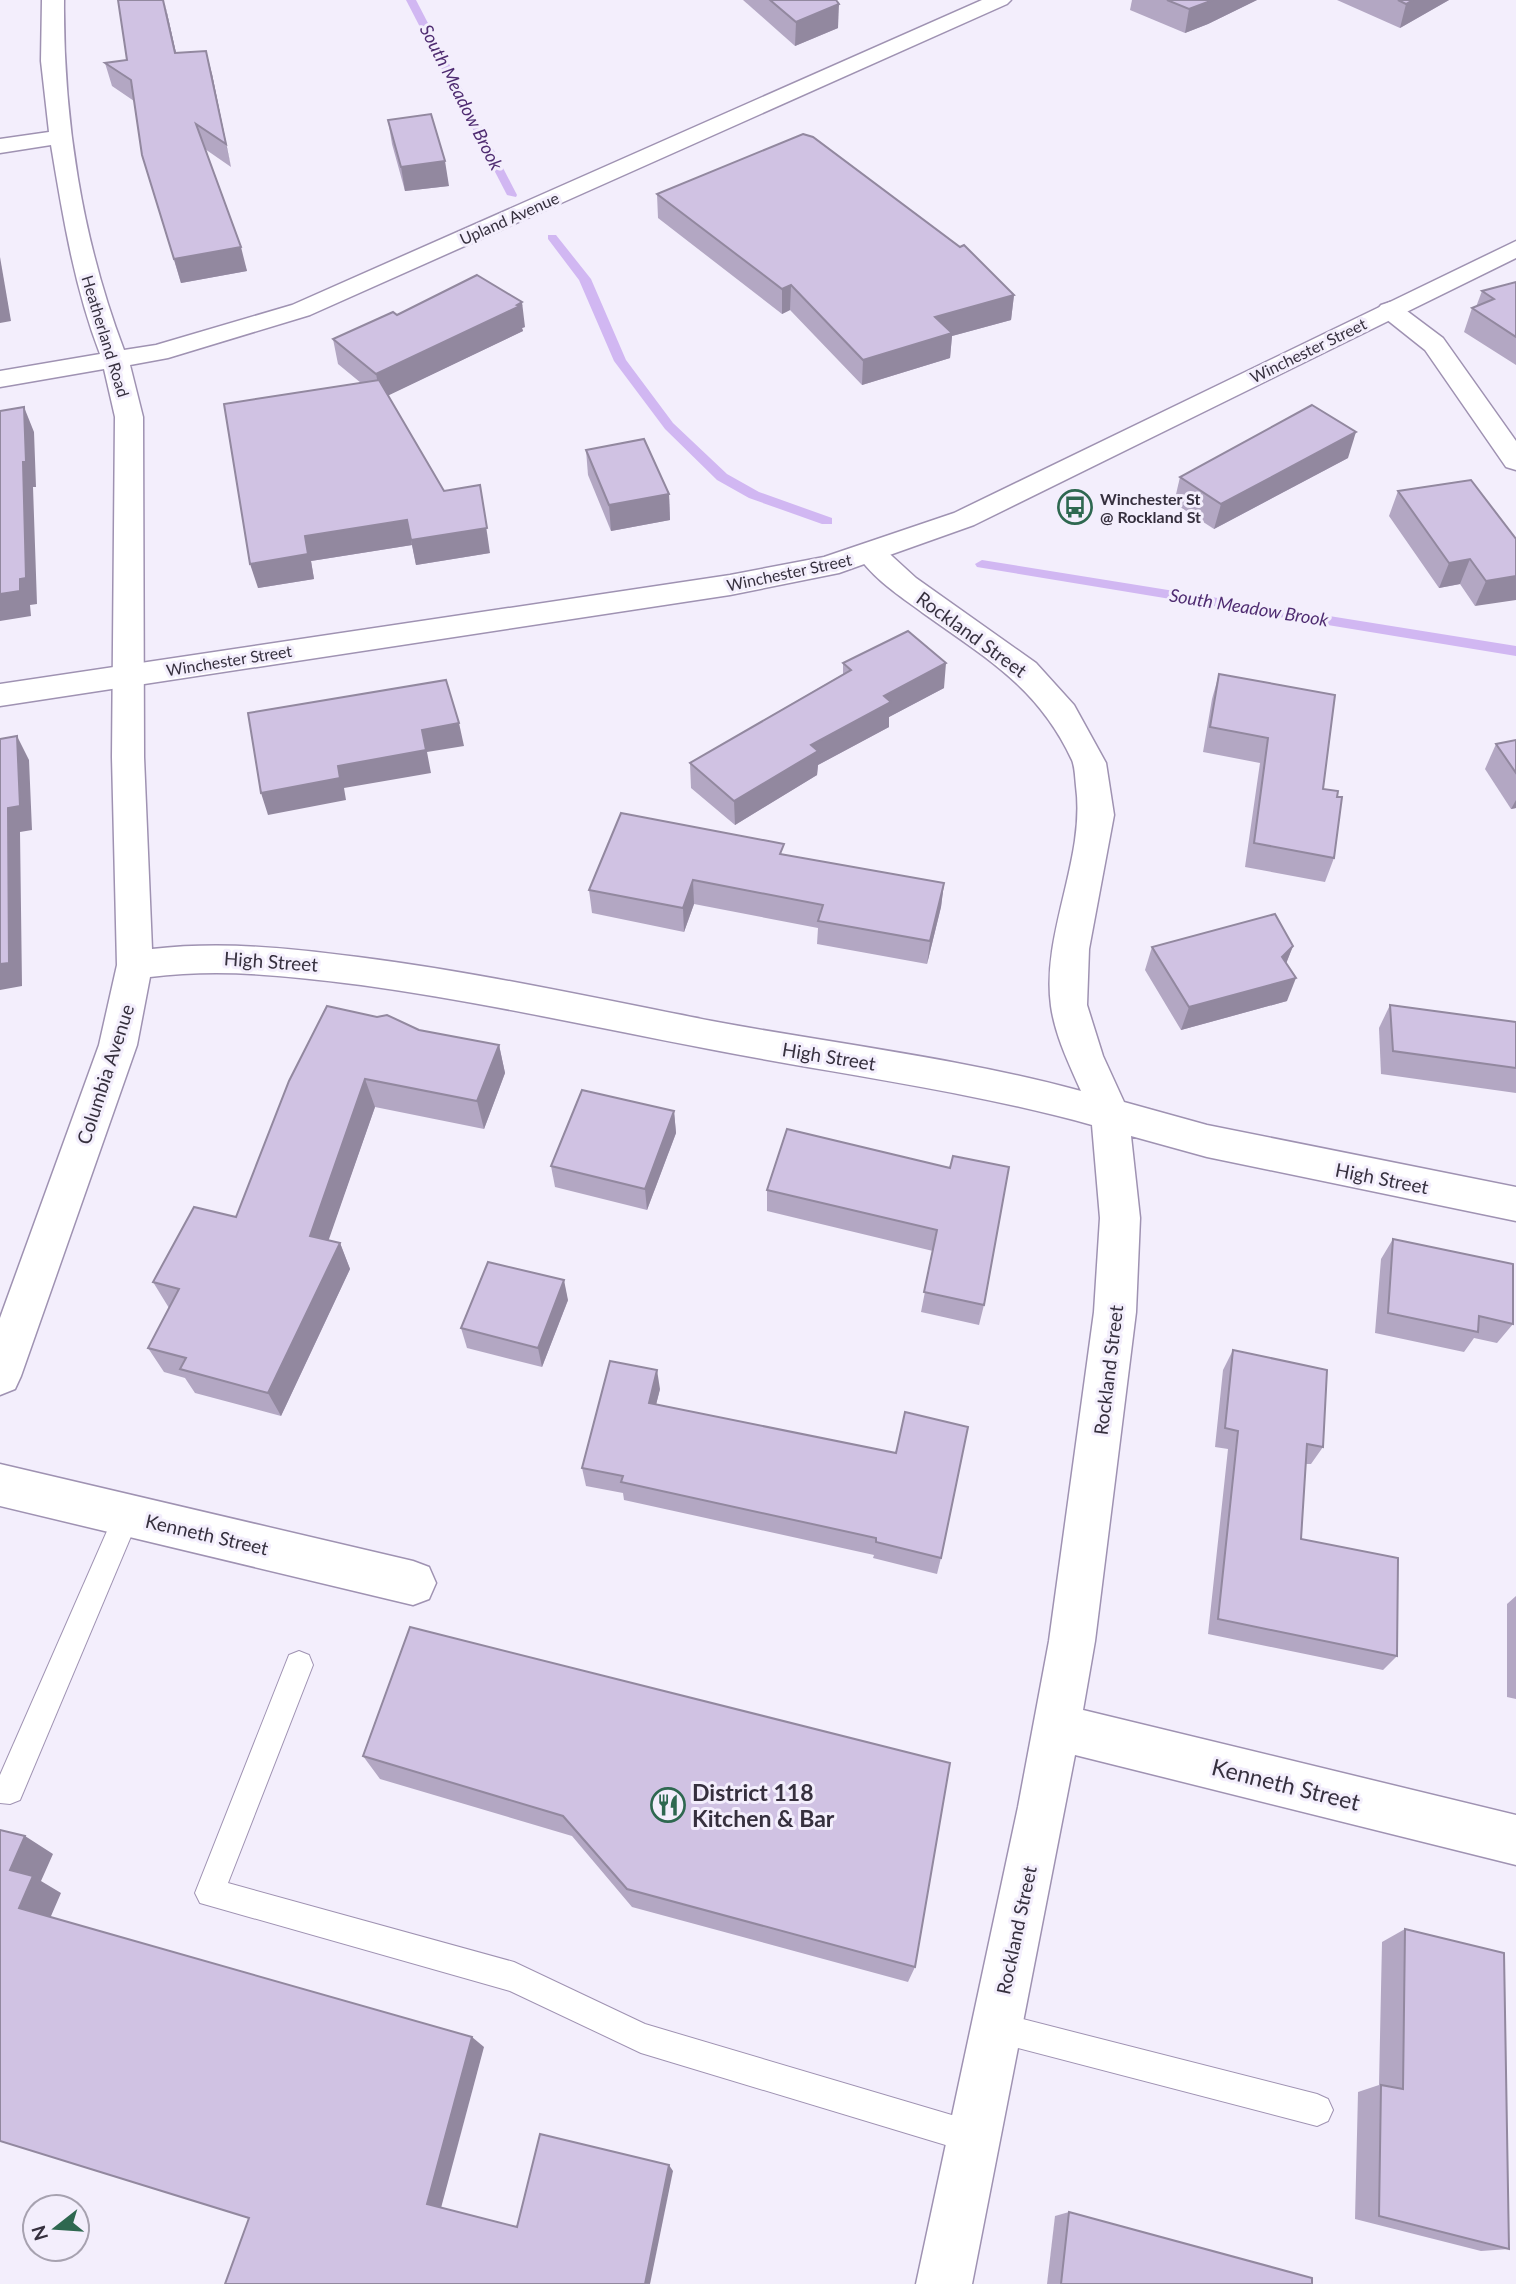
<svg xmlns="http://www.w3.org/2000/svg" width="1516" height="2284" font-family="Lato,sans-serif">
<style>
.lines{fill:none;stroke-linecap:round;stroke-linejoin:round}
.stream{fill:#d1b7f2;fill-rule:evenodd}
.service-casing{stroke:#9f92b2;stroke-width:2}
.minor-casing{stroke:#9f92b2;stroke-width:3}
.tertiary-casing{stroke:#9f92b2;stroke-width:3}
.service{fill:#fff;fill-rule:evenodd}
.minor{fill:#fff;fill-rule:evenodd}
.tertiary{fill:#fff;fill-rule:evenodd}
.wall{fill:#b3a7c3}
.shaded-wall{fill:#92889f}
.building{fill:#d0c2e3;stroke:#92889f;stroke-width:2}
.labels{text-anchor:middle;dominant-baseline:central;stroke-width:6;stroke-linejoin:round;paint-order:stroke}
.far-street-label{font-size:16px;fill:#36303e;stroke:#f3eefc}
.far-poi-label{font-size:16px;font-weight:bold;fill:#36303e;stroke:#f3eefc;text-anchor:start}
.far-water-label{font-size:18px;font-style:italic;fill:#4f2c71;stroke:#f3eefc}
.street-label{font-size:19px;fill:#36303e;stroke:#f3eefc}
.near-street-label{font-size:23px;fill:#36303e;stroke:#f3eefc}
.near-poi-label{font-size:23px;font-weight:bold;fill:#36303e;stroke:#f3eefc;text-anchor:start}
</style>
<rect width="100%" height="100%" fill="#f3eefc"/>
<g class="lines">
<g class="stream">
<polygon points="406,0 416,0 517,195 516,197 507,195"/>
<polygon points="548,235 556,235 591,279 626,360 673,423 727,474 759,492 832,518 832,524 822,524 749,498 717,480 665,429 614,361 579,280 548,239"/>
<polygon points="982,560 1516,646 1516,656 977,567 975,564"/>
</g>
<g class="service-casing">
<g id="service">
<polygon points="127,1503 136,1506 140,1515 20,1800 10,1804 0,1803 0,1775 118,1506"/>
<polygon points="299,1651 309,1655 313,1665 228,1883 514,1962 645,2024 972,2121 983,2126 988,2137 983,2148 972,2153 641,2053 510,1991 200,1903 195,1893 289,1655"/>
<polygon points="995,2012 1317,2094 1328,2099 1333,2110 1328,2121 1317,2126 995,2042 984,2038 980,2027 984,2016"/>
</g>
</g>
<g class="minor-casing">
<g id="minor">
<path d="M42,0h22c-1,117 18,240 60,350l32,-5 136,-40 690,-305h29l-4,4 -697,311 -142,43 -38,7 13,52 1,340 8,192c70,-8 137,-1 206,8 119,15 236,41 354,64 123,23 248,37 369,70 -12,-27 -26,-56 -30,-85 -10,-73 35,-147 25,-220 -1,-9 -1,-19 -4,-26 -34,-73 -86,-102 -149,-147 -23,-17 -51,-35 -67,-60l5,-7 10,-2 10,2 35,32 120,85 38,42 32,58 8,52 -25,134 -2,56 16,51 21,46 83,23 309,62v34l-309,-64 -76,-21 9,82 -4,94 -41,329 -12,69 433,105v50l-441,-110 -103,529h-56l102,-477 31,-166 45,-329 6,-94 -8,-93c-126,-35 -255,-51 -383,-76 -116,-22 -231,-48 -348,-64 -71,-9 -139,-17 -211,-8l-13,68 -116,331 -6,13 -15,6v-77l99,-273 18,-80 -5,-208 3,-340 -11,-48 -104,18v-16l100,-17c-26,-68 -37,-137 -49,-209l-51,8v-14l49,-7 -8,-71z"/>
<polygon points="1390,302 1399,305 1443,338 1516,441 1516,470 1506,467 1425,350 1381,315 1377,310 1381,305"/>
<polygon points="0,1464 413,1561 429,1567 436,1583 429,1599 413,1605 0,1506"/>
</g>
</g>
<g class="tertiary-casing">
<polygon id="tertiary" points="1516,241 1516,258 974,525 839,573 730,595 0,706 0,684 730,575 824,557 954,513"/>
</g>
<use href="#service" class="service"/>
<use href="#minor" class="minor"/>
<use href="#tertiary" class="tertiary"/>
</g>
<g class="wall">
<polygon points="743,0 836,0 838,28 795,46"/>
<polygon points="1132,0 1257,0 1208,24 1185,33 1130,10"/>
<polygon points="1337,0 1449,0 1400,28"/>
<polygon points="167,13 176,53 212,74 231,167 205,149 247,271 181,283 142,155 134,101 112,86 105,63 127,60"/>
<polygon points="388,120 449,186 405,191 392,144"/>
<polygon points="657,194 1014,295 1011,320 952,336 950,358 862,385 790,310 782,314 658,218"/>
<polygon points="1516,282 1516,365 1464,332 1472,308 1476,307 1482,291"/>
<polygon points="397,315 525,327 522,328 523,331 388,395 444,491 490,553 416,565 412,545 311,561 314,579 258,588 361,383 338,364 333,339"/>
<polygon points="586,450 669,494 670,520 611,531 588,475"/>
<polygon points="1348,458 1214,529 1174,503 1180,477"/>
<polygon points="1398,491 1516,539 1475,606 1460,584 1439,588 1389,516"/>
<polygon points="843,663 944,688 889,717 889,727 818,765 817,775 735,825 691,788 690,763 843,674"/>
<polygon points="1219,674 1323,789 1334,858 1325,882 1245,867 1260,763 1203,752 1212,699"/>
<polygon points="1516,740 1516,808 1511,809 1485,769 1496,744"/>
<polygon points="783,855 944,883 941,907 927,964 817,944 818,928 694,904 684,932 592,913 589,890"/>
<polygon points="1293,946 1286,963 1287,1001 1181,1030 1145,970 1152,947"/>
<polygon points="1390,1005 1516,1022 1516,1093 1381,1074 1379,1028"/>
<polygon points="419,1030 499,1045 505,1073 484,1129 375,1107 328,1240 340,1243 350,1269 281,1416 195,1393 185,1378 164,1372 148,1348 169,1308 153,1282 236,1217 289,1081"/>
<polygon points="674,1111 676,1133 647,1210 555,1187 551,1166"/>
<polygon points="950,1168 984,1305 979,1325 921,1312 933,1251 767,1211 767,1190"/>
<polygon points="1393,1239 1513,1324 1497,1343 1474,1338 1464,1352 1375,1333 1381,1259"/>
<polygon points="568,1300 542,1367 467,1348 461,1328"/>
<polygon points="1233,1350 1323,1447 1311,1464 1306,1464 1301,1539 1397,1656 1383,1670 1208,1634 1228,1449 1215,1447 1223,1370"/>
<polygon points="660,1389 656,1404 941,1558 937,1574 873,1558 874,1555 624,1500 623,1493 586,1486 582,1468"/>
<polygon points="1516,1596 1516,1699 1507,1697 1507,1604"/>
<polygon points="410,1627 915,1967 908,1982 632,1907 572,1836 380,1779 363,1756"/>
<polygon points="1405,1929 1509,2249 1481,2251 1355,2219 1358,2092 1379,2085 1382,1942"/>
<polygon points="1069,2212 1312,2284 1047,2284 1055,2216"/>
</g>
<g class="shaded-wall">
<polygon points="164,0 167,13 181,75 175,53"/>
<polygon points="1213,0 1257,0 1208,24 1185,33 1189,9"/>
<polygon points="1413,0 1449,0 1400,28 1406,4"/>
<polygon points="839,4 838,28 795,46 796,22"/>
<polygon points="206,51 212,74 231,167 226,144"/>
<polygon points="445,161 449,186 405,191 401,167"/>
<polygon points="241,247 247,271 181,283 174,259"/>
<polygon points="0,257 11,321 0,323"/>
<polygon points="791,285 790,310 782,314 782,289"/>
<polygon points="1014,295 1011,320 952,336 950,358 862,385 863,360 935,317"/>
<polygon points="522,302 525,327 522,328 523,331 381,399 376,374"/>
<polygon points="24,407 34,432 36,487 33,487 37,604 30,605 31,616 0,621 0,594 20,579"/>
<polygon points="1356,432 1348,458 1214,529 1221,504"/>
<polygon points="480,485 490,553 416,565 411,540"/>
<polygon points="669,494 670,520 611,531 609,505"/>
<polygon points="407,520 412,545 311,561 314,579 258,588 250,564 305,536"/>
<polygon points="1470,559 1460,584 1439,588 1449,563"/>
<polygon points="1516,576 1516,600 1475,606 1486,581"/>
<polygon points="946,663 944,688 889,717 889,727 818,765 817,775 735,825 734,801 811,745 884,696"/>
<polygon points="459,723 464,746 427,752 431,773 344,788 346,800 268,815 261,793 338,766 422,730"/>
<polygon points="17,736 29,760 32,830 20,832 22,986 0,990 0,964 8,808"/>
<polygon points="1516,800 1516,808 1511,809"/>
<polygon points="693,880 694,904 684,932 683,908"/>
<polygon points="944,883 941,907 927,964 930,941"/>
<polygon points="1293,946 1284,969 1282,957"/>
<polygon points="1296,978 1287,1001 1181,1030 1189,1007"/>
<polygon points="499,1045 505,1073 484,1129 477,1101"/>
<polygon points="365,1079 375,1107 321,1262 310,1236"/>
<polygon points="674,1111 676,1133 647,1210 645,1189"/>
<polygon points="340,1243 350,1269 281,1416 268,1393"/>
<polygon points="564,1280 568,1300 542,1367 538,1348"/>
<polygon points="657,1370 660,1389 652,1421 649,1403"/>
<polygon points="25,1836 53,1854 41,1881 61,1893 48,1923 19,1908 10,1870"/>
<polygon points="472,2037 484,2047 441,2208 427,2204"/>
<polygon points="669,2165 673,2171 650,2284 645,2284"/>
</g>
<g class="building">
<polygon points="118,0 163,0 175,53 206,51 226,144 196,124 241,247 174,259 142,155 131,80 105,63 127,60"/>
<polygon points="770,0 836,0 839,4 796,22"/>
<polygon points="1167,0 1213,0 1189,9"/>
<polygon points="1398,0 1413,0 1406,4"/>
<polygon points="431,114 445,161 401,167 388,120"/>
<polygon points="803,134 813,137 960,247 964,245 1014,295 935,317 952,333 863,360 791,285 782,289 657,194"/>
<polygon points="477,275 522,302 517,305 520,306 376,374 333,339 393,312 397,315"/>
<polygon points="1516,282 1516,337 1472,308 1494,299 1482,291"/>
<polygon points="379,380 444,491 480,485 487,528 411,540 407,520 305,536 308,554 250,564 224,404"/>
<polygon points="1312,405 1356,432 1221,504 1180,477"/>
<polygon points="24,407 26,462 23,462 26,578 20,579 20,591 0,594 0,411"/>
<polygon points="644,439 669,494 609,505 586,450"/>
<polygon points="1471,480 1516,539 1516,576 1486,581 1470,559 1449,563 1398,491"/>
<polygon points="908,631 946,663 884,696 891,702 811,745 818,751 734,801 690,763 851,670 843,663"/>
<polygon points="1219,674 1335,695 1323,789 1338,791 1337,797 1342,797 1334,858 1254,843 1268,738 1210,727"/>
<polygon points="446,680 459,723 422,730 426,750 338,766 340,778 261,793 248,713"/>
<polygon points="17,736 20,806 8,808 9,963 0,964 0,739"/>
<polygon points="1516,740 1516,773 1496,744"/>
<polygon points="621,813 784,844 780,854 944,883 930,941 818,921 823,905 693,880 683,908 589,890"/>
<polygon points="1275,914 1293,946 1282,957 1296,978 1189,1007 1152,947"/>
<polygon points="1390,1005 1516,1022 1516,1068 1393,1051"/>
<polygon points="327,1006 377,1017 387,1015 419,1030 499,1045 477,1101 365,1079 310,1236 340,1243 268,1393 180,1369 186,1358 148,1348 179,1289 153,1282 194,1207 236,1217 289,1081"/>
<polygon points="582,1090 674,1111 645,1189 551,1166"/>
<polygon points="787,1129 950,1168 953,1156 1009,1167 984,1305 924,1292 937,1230 767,1190"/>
<polygon points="1393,1239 1513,1264 1513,1324 1479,1316 1478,1332 1388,1313"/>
<polygon points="488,1262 564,1280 538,1348 461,1328"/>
<polygon points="1233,1350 1327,1370 1323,1447 1307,1444 1301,1539 1398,1558 1397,1656 1218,1619 1238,1431 1225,1428"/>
<polygon points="610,1361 657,1370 649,1403 896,1453 905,1412 968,1427 941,1558 876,1542 876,1538 621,1482 623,1476 582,1468"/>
<polygon points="410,1627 950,1763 915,1967 627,1889 563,1816 363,1756"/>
<polygon points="0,1830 25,1836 10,1870 33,1876 19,1908 472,2037 427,2204 517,2227 540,2134 669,2165 645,2284 225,2284 249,2218 0,2141"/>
<polygon points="1405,1929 1504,1953 1509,2249 1379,2216 1381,2085 1403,2089"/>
<polygon points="1069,2212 1312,2278 1312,2284 1061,2284"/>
</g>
<defs>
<g id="bus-ring" transform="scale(1.75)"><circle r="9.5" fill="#f3eefc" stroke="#2e6850" stroke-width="1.5"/><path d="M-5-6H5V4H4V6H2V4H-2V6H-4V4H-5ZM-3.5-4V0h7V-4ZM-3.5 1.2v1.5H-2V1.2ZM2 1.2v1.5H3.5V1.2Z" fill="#2e6850"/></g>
<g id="restaurant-ring" transform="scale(1.75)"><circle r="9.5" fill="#f3eefc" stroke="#2e6850" stroke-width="1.5"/><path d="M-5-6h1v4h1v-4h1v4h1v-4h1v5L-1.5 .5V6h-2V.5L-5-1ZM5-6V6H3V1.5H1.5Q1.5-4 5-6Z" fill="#2e6850"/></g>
</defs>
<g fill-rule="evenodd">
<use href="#bus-ring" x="1075" y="507"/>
<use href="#restaurant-ring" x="668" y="1805"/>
</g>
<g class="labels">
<g class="far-street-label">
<text transform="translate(509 218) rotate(-24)">Upland Avenue</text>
<text transform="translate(106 336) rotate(73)">Heatherland Road</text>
<text transform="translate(1308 350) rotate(-26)">Winchester Street</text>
<text transform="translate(789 572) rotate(-12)">Winchester Street</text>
<text transform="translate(229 660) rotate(-9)">Winchester Street</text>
</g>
<g class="far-poi-label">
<text x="1100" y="498">Winchester St<tspan x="1100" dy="18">@ Rockland St</tspan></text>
</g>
<g class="far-water-label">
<text transform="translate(462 97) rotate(63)">South Meadow Brook</text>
<text transform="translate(1249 607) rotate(9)">South Meadow Brook</text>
</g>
<g class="street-label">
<text transform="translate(972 634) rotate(36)">Rockland Street</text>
<text transform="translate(271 961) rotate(4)">High Street</text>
<text transform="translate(829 1056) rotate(9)">High Street</text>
<text transform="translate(105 1074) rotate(-72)">Columbia Avenue</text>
<text transform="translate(1382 1178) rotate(11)">High Street</text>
<text transform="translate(1108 1370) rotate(-83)">Rockland Street</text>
<text transform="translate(207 1534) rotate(13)">Kenneth Street</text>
<text transform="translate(1016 1930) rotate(-78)">Rockland Street</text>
</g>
<g class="near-street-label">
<text transform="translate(1286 1784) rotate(14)">Kenneth Street</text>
</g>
<g class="near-poi-label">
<text x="692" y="1792">District 118<tspan x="692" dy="26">Kitchen &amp; Bar</tspan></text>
</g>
</g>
<g transform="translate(56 2228) rotate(253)"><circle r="33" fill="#f3eefc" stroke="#a7a2b0" stroke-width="2"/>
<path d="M0-5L12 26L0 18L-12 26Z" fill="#2e6850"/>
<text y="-10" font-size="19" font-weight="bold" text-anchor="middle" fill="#36303e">N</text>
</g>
</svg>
